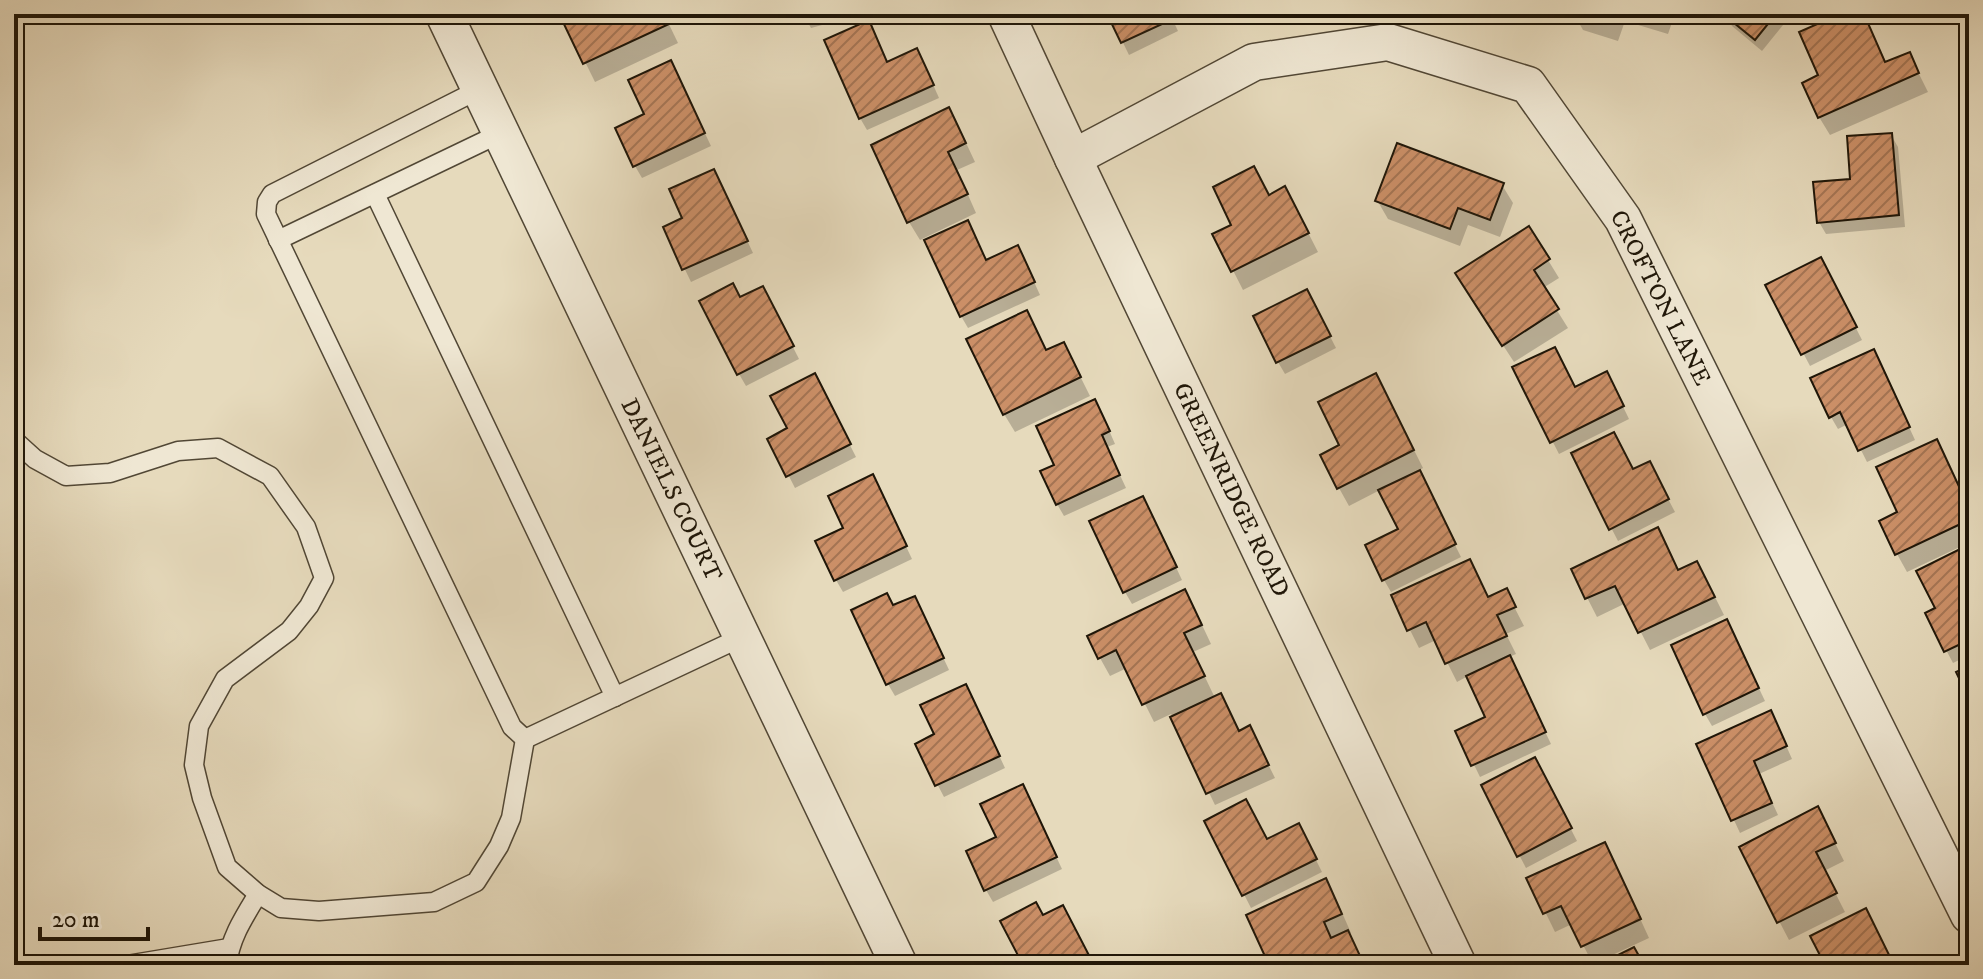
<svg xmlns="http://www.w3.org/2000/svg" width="1983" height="979" font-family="'IM FELL DW Pica',serif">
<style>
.shadow{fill:#0003}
.building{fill:url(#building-hatch);stroke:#1f1608;stroke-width:2}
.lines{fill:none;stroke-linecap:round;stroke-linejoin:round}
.lane-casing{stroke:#514735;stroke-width:21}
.street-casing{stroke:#514735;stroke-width:39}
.lane{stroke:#efe7d3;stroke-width:18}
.street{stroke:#efe7d3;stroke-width:36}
.labels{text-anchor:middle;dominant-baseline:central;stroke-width:8;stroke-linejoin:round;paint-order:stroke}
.street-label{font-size:24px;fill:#1f1608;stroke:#efe7d3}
</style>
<defs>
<pattern id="building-hatch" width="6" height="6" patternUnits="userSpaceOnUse" patternTransform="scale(2)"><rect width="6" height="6" fill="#cb8f67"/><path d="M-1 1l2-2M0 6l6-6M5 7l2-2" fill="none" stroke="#a47453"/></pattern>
</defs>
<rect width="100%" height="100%" fill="#e6dabc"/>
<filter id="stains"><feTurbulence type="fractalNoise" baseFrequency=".0025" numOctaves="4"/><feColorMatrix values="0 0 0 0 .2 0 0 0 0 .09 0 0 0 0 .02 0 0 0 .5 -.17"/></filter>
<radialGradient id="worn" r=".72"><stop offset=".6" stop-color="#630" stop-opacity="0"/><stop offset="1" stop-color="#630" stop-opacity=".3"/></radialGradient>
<g class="shadow">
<polygon points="581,14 664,14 678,43 595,82 565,21"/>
<polygon points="803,14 863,14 811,28"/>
<polygon points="1109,14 1170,14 1178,31 1129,55"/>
<polygon points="1574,14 1675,14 1668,34 1625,21 1618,41 1583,30"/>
<polygon points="1725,14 1792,14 1762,51 1732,26"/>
<polygon points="1845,14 1863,14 1887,64 1909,54 1928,92 1830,135 1819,117 1821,76"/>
<polygon points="923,62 939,98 867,130 860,118 887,64"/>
<polygon points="677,75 711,146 642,178 635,166 647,115"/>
<polygon points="959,128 975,162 957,170 976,213 920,240 909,222"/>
<polygon points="1891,135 1898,147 1905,227 1826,234 1819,222"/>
<polygon points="720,183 753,253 691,282 665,228 685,219"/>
<polygon points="1502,185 1513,203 1500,237 1468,225 1460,246 1388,219 1377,200"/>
<polygon points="1269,197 1295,207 1318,252 1243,290 1215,235 1234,226"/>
<polygon points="1529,229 1559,278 1543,288 1568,328 1514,362 1468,292"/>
<polygon points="1024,260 1040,295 968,328 961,316 986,262"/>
<polygon points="1827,271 1862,340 1810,366 1768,286"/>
<polygon points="740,299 769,300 799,359 746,386 739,374"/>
<polygon points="1313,303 1336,348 1285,374 1278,362"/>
<polygon points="1064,344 1090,396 1015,432 1004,414"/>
<polygon points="1880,364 1915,440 1867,462 1848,424 1838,429 1831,417"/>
<polygon points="1515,368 1575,389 1613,386 1629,419 1559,454"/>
<polygon points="821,388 856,457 795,488 770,439 790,429"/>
<polygon points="1386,394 1423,468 1418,471 1461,557 1391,592 1384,580 1400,530 1380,490 1349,506 1339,488 1342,446"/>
<polygon points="1102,414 1115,444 1107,447 1126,488 1064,516 1057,504 1057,466"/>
<polygon points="1573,454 1633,471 1656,476 1675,512 1618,541"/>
<polygon points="879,489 912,559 843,592 836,580"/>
<polygon points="1969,508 1969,543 1964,545 1969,554 1969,655 1953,663 1927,614 1938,609 1965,549 1964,545 1907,572 1897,554"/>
<polygon points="1149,510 1182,580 1132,604 1125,592"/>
<polygon points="1573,570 1679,571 1707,581 1724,615 1650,650 1626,603 1597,617"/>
<polygon points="1506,591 1524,626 1506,634 1516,654 1509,657 1551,744 1480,777 1458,732 1488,718 1468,676 1457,682 1436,640 1419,648 1393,596 1489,599"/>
<polygon points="893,608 921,610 949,670 895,696 888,684"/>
<polygon points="1195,610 1211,644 1193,652 1215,698 1239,733 1256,740 1275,778 1215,805 1171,714 1154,722 1127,668 1110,676 1100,658"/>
<polygon points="1733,634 1765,701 1712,726 1705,714"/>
<polygon points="972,698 1005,768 944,797 917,745 937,735"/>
<polygon points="1777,725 1792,759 1759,774 1778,815 1740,833 1699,745"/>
<polygon points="1541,771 1577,841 1526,868 1483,786"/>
<polygon points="1029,799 1062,869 993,902 986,890"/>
<polygon points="1207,822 1266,842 1305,838 1322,872 1251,908"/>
<polygon points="1827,827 1844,861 1824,871 1845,912 1789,940 1741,848"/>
<polygon points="1614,862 1649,938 1593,964 1572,924 1555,932 1529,879"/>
<polygon points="1325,881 1336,899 1351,933 1348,934 1364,965 1271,965"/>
</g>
<g class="building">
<polygon points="576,14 664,14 669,24 583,64 562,20"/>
<polygon points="1107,14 1171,14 1173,19 1121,43"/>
<polygon points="1578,14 1611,14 1608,23"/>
<polygon points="1723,14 1776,14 1755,40"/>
<polygon points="1840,14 1864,14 1885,62 1910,52 1919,73 1818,118 1802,83 1818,75 1799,32"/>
<polygon points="869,20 887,62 917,48 934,85 859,119 824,40"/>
<polygon points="671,60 705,133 633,167 615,128 644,114 628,80"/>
<polygon points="949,107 966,143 948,152 968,194 907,223 871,145"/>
<polygon points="1892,133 1899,215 1817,223 1813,182 1850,179 1847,136"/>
<polygon points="1397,143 1504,183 1490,220 1458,208 1450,229 1375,201"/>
<polygon points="1254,166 1269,195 1285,186 1309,233 1231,272 1212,234 1231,225 1213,187"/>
<polygon points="714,169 748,241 682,270 663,227 682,218 669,189"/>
<polygon points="968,220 986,260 1018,245 1035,282 960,317 924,240"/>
<polygon points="1529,226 1550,259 1534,270 1559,309 1502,346 1455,273"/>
<polygon points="1821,257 1857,327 1801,355 1765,285"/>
<polygon points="733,283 740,297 763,286 794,346 737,375 699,301"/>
<polygon points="1307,289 1331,336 1276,363 1253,316"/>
<polygon points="1027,310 1046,350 1064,342 1081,377 1003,415 966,339"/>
<polygon points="1555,347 1575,387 1607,371 1624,406 1550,443 1512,367"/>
<polygon points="1874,349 1910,427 1858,451 1840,412 1829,418 1810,378"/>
<polygon points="815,373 851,444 786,477 767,439 787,428 770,396"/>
<polygon points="1376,373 1414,450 1337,489 1320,455 1339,445 1318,402"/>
<polygon points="1095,399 1110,431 1102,435 1120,475 1056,505 1040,471 1054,465 1036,426"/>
<polygon points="1614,432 1633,469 1650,461 1669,499 1609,530 1571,453"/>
<polygon points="1937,439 1969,508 1969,520 1895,555 1879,521 1897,512 1876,467"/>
<polygon points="1420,470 1456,544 1382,581 1365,545 1398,529 1378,490"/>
<polygon points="873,474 907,546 834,581 815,541 843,528 828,496"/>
<polygon points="1143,496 1177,567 1123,593 1089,521"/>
<polygon points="1658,527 1678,570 1697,561 1715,597 1638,633 1615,586 1585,599 1571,569"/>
<polygon points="1966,546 1969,551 1969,640 1944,652 1925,613 1935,608 1916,571"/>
<polygon points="1470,559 1488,597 1507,588 1516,607 1497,615 1507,636 1445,664 1426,622 1407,631 1391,595"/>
<polygon points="1185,589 1202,625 1184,633 1205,676 1142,705 1116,650 1098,659 1087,636"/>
<polygon points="887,593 893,605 915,596 944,658 886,685 851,610"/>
<polygon points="1727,619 1759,688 1703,715 1671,645"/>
<polygon points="1510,655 1546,732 1471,766 1455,731 1485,717 1466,676"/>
<polygon points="1969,666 1969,699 1956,672"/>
<polygon points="966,684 1000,756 935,786 915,744 934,734 920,705"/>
<polygon points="1221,693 1239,731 1250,725 1269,765 1206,794 1170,717"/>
<polygon points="1771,710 1787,746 1754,761 1772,803 1731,821 1696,744"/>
<polygon points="1535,757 1572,828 1517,857 1481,785"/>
<polygon points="1023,784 1057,857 984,891 966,851 996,837 980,804"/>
<polygon points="1246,799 1267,839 1299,823 1317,859 1242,896 1204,821"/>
<polygon points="1818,806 1836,843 1816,852 1837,893 1777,923 1739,847"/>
<polygon points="1605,842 1641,919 1581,947 1561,906 1543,914 1526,878"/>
<polygon points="1326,878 1342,914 1324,922 1331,938 1348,930 1361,958 1346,965 1269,965 1246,915"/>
<polygon points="1036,902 1043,915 1063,905 1094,965 1023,965 1000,921"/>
<polygon points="1866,908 1894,965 1825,965 1810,936"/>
<polygon points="1634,947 1644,965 1598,965"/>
</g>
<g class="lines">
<g class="lane-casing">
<g id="lane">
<polyline points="480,89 272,194 267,202 266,214 512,727 525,739"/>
<polyline points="375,194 615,697"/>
<polyline points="278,240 501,133"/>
<polyline points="14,440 35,459 66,476 110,473 178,451 218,448 270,476 306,527 324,578 309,606 289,631 225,679 199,726 194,765 202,798 227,867 258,894 281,908 319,911 434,902 476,882 499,846 511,818 525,739"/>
<polyline points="525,739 742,637"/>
<polyline points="127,965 229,948"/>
<path d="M227,965c3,-27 17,-48 31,-71"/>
</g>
</g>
<g class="street-casing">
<g id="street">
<polyline points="444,14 899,965"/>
<polyline points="1006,14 1073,158 1458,965"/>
<polyline points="1073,158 1254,62 1388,42 1528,85 1623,219 1969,915"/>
</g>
</g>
<use href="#lane" class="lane"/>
<use href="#street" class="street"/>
</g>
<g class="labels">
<g class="street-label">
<text transform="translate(1660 298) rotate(63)">CROFTON LANE</text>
<text transform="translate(671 490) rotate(64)">DANIELS COURT</text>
<text transform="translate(1231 490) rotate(64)">GREENRIDGE ROAD</text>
</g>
</g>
<rect width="1983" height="979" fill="none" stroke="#e6dabc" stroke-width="48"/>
<rect x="16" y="16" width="1951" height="947" fill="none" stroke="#1f1608" stroke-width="4"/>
<rect x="24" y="24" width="1935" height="931" fill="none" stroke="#1f1608" stroke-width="2"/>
<path d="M40 927v12h108v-12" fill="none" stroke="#1f1608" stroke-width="4"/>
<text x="52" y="927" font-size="24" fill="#1f1608" stroke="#efe7d3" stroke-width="6" paint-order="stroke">20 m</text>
<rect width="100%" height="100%" filter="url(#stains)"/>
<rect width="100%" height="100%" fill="url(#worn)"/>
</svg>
